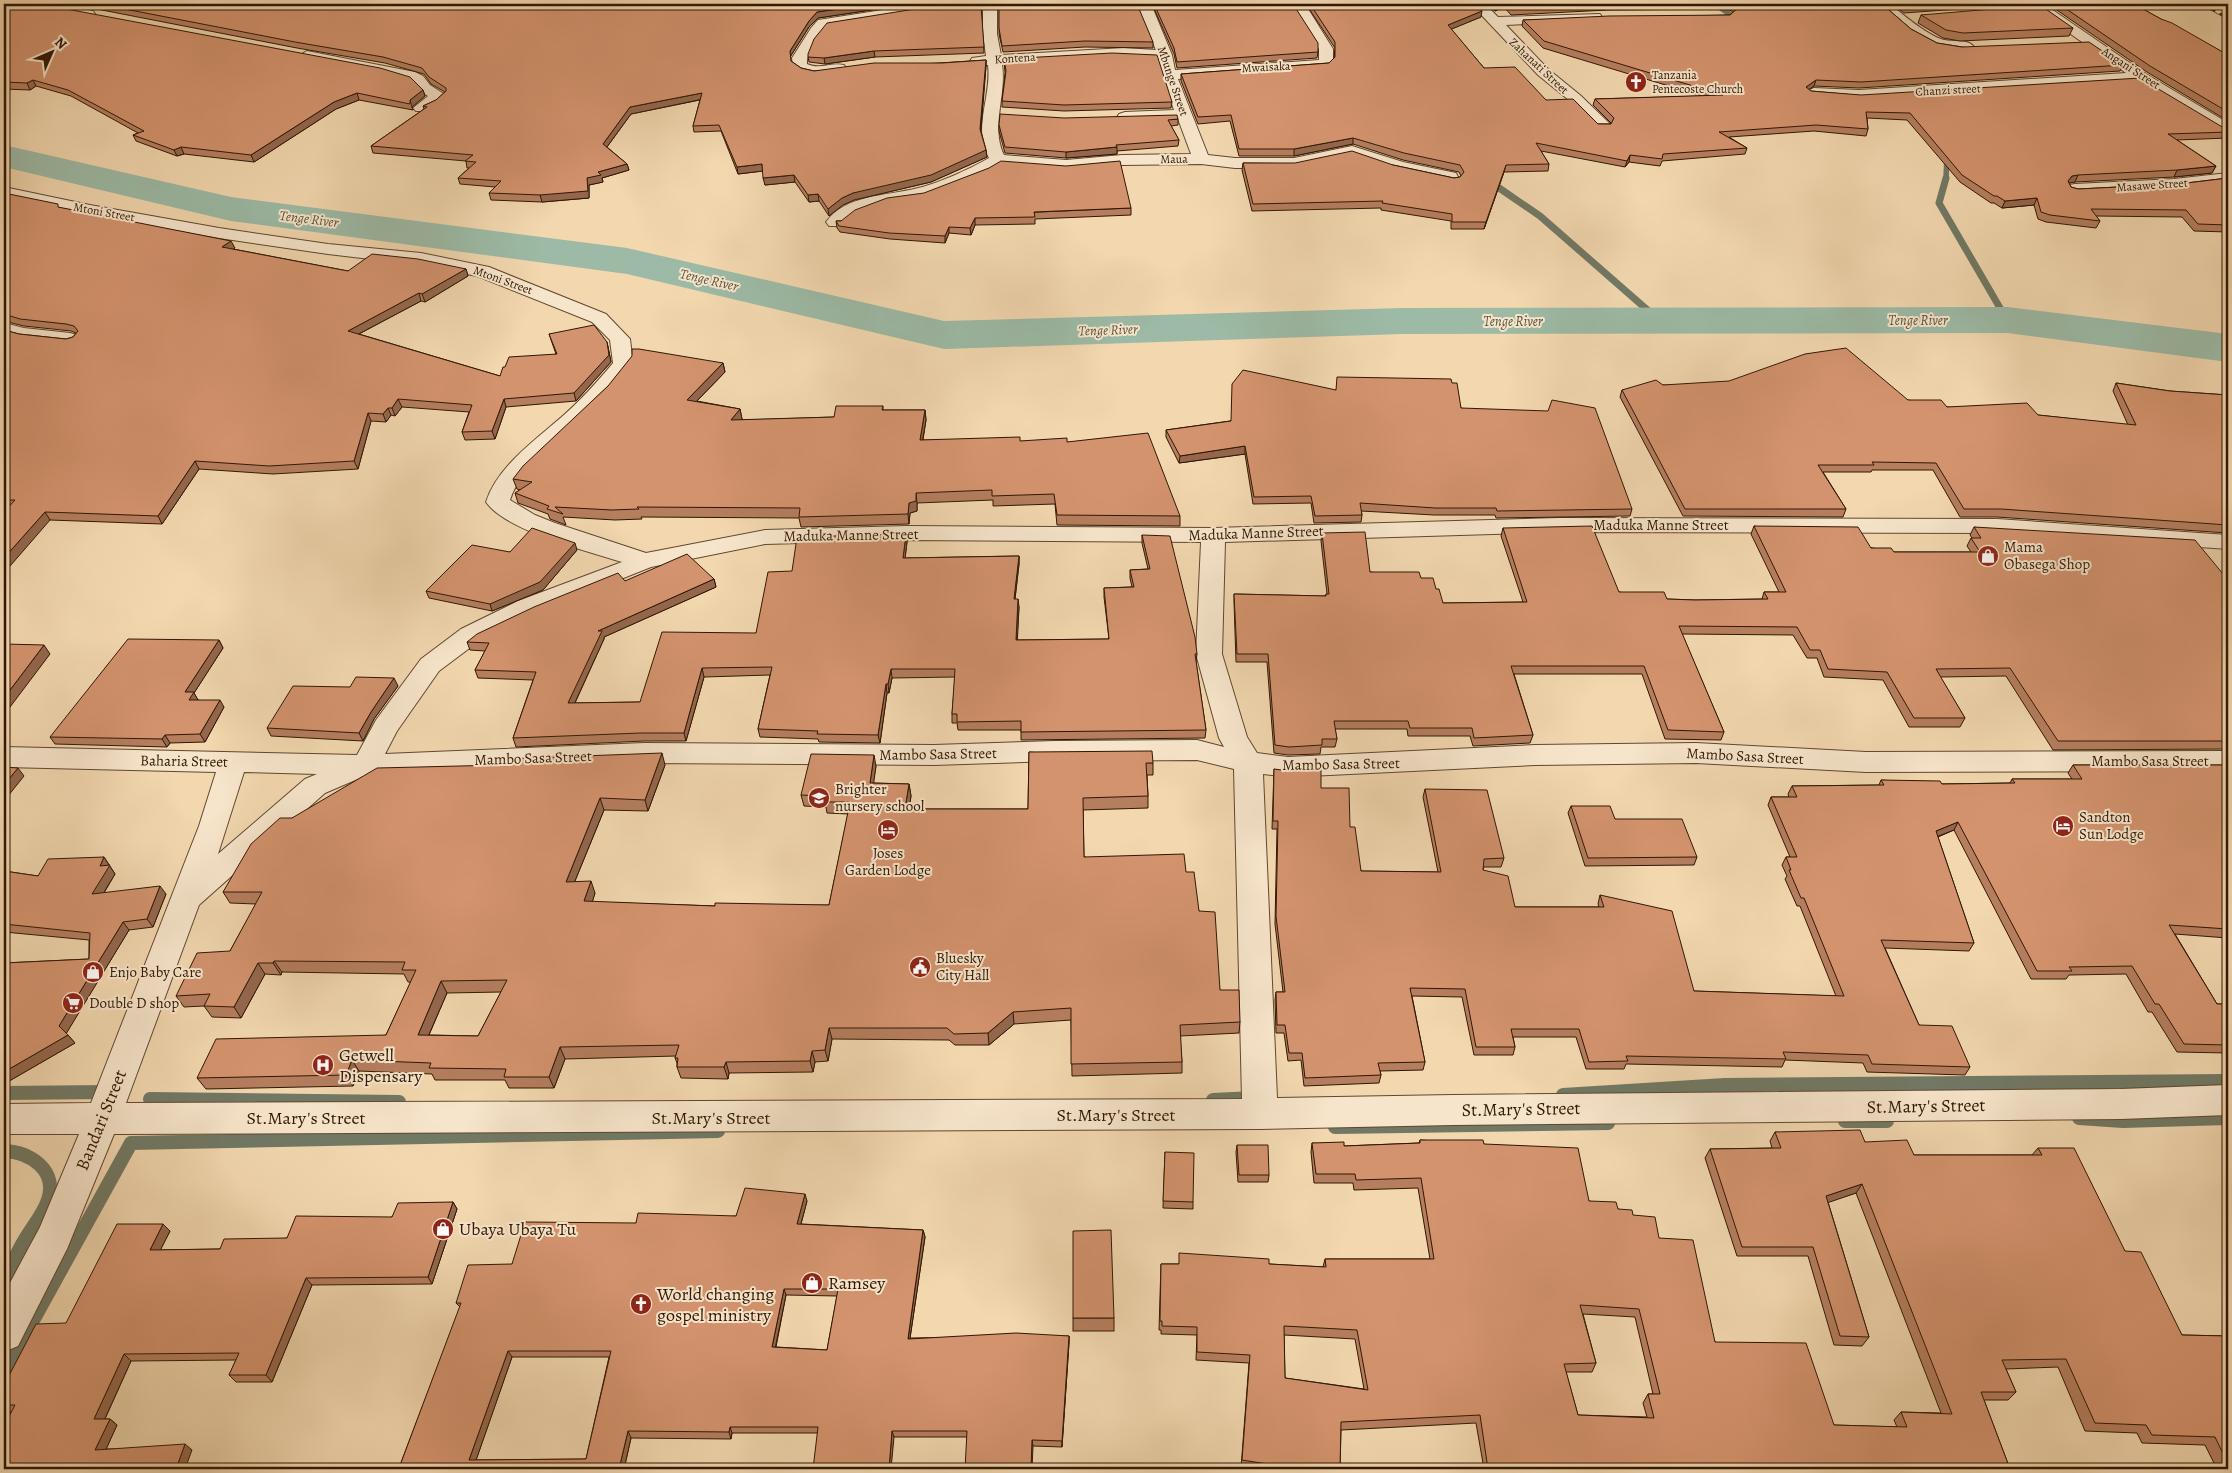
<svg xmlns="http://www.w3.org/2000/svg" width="2232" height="1473" font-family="Alegreya,serif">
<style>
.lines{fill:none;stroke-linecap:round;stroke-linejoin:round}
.stream-far2{stroke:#717965;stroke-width:5.5}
.stream-far1{stroke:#717965;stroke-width:7}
.stream{stroke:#717965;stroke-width:14}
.river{fill:#9cbaa6;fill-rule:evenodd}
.minor-casing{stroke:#60472e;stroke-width:2}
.minor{fill:#f7e5cb;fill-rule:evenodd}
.rail{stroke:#301703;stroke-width:2;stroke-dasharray:5 5;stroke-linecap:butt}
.wall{fill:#b57e5f;stroke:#301703;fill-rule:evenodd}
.shaded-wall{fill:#94674d;stroke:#301703}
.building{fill:#d3936e;stroke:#301703;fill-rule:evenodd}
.labels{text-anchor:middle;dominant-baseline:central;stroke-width:4;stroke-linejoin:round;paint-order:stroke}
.far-street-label{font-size:12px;fill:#301703;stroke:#f7e5cb}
.far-poi-label{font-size:12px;fill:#301703;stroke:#f7e5cb;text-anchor:start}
.far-water-label{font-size:14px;font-style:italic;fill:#56503c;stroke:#f7e5cb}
.street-label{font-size:15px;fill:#301703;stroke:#f7e5cb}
.poi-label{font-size:15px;fill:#301703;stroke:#f7e5cb;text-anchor:start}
.near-poi-label{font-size:18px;fill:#301703;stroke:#f7e5cb;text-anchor:start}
.near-street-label{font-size:18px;fill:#301703;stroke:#f7e5cb}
</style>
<rect width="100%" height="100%" fill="#f2d7af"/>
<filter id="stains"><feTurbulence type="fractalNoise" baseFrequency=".004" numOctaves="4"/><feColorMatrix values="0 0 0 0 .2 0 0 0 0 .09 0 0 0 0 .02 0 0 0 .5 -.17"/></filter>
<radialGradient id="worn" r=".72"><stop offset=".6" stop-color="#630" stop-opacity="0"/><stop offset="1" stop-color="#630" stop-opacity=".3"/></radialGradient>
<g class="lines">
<g class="stream-far2">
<polyline points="1715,4 1741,22"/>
<polyline points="1946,179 1947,154"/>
</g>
<g class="stream-far1">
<polyline points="1946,178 1939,203 2007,320"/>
<polyline points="1489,181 1540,216 1660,321"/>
</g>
<g class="stream">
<polyline points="4,1093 107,1092"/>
<polyline points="1563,1095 1725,1085 2228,1081"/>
<polyline points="150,1099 399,1102"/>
<polyline points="1213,1100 1254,1098"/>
<polyline points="2079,1118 2123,1121 2228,1118"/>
<polyline points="1845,1121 1887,1121"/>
<polyline points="1335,1127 1608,1123"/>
<path d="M4,1151c26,1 54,19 44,49 -5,15 -16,27 -24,41 -8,13 -14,28 -20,42"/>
<polyline points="4,1373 131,1143 718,1131"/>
</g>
<polygon class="river" points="4,145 231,197 627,248 944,321 1403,308 2007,307 2228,334 2228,362 2007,333 1403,334 944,349 627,274 231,221 4,167"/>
<g class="minor-casing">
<g id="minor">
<polygon points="36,4 60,4 93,11 95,14 88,18 38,7"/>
<path d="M937,4h79l-2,3 -17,2v25l4,21 123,-7 32,2 -19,-46h14l21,51 3,15 144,-10v-11l-28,-45h14l28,45v13l-5,5 -150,12 30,76 27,3h59l58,-12 51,16 53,11 2,4 -2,4 -6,1 -57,-12 -42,-14 -57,12h-59l-34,-4 -79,1 -56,5 -65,-5 -12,8 -65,25 -37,5 -32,12 -14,11h-12l-3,-4c19,-27 59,-26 88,-33 21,-4 56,-20 75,-31 -17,-29 3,-62 -1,-93h-11l-7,-4 2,-3 14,-2 -3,-22v-25l-68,4 -88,14c-8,7 -21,26 -20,37 12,6 25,-2 37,1l2,3 -2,3c-15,4 -40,9 -51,-5l-1,-8 19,-30 7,-8 97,-15zM1124,56l34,3 4,16 12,35 -49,2 -6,2 -2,3 2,3 6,2 53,-3 13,35 -69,1 -56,5 -62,-5c-14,-29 3,-60 -2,-91z"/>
<polygon points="1471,4 1485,4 1498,17 1600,14 1602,17 1595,21 1506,25 1548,69 1580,95 1609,123 1611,126 1609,129 1597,129 1570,101 1538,75"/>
<path d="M1875,4h15c12,10 36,30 51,35 10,4 27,-1 33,8l-7,4 -35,-5 -38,-24z"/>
<polygon points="2028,4 2044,4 2146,74 2228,123 2228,135 2222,133 2138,82 1859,100 1814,98 1809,96 1806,93 1809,90 1814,88 1859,90 2126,73"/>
<polygon points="2201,4 2218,4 2228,10 2228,19"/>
<path d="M307,51l108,21 8,4 7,9 17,11 -21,15h-10l-3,-3 15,-12c-9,-5 -14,-15 -24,-18 -32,-11 -69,-12 -102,-20l-2,-3z"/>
<polygon points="2228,173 2228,183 2174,189 2075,194 2069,193 2066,189 2069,185 2075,184 2174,179"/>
<path d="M4,187l86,18 129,23 109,16 93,9 68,14 117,47 24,25 3,25c-14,21 -32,40 -51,57 -22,21 -63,49 -72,79l25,15 20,8 91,30 119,-23 142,-4 306,2 346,-10 438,1 231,16v14l-231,-16 -438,-1 -334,10 -3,112 25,83 10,16 31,4 247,-12 161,-2 170,9 362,-1v20l-362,1 -170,-9 -161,2 -247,12 -25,-3 14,324 176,-3 668,-6 107,-4v30l-107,4 -668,6 -193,4 -1146,5 -47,115 -49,97 -14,6v-58l36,-67 39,-93h-75v-30l87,-1 108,-277 17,-54 -212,-5v-20l353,8 19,-35 45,-61 40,-30 57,-28 104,-39c-34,-11 -116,-31 -136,-60 12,-37 51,-63 79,-88 18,-16 33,-33 48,-51l-3,-23 -18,-18 -115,-46 -56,-11 -93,-11 -109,-16 -129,-23 -86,-18zM907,540l294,2 -5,112 23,84 5,9 -27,-7 -142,1 -121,4 -290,-2 -259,11 12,-23 42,-60 40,-30 57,-28 115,-46 114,-23zM1197,760l37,9 8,330 -1116,4 73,-198 126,-112 42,-18 277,-12 290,2 121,-4zM244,772l73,2 -12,5 -87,75z"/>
<polygon points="4,323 24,328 70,333 77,335 80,339 77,343 70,345 24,340 4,335"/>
</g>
</g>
<use href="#minor" class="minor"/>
<polyline class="rail" points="2202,4 2228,18"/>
</g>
<g class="wall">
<polygon points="4,4 423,90 425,96 412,107 413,110 359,100 336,109 254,162 184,154 177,156 136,141 133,135 138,133 71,96 36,86 30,90 4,89"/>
<polygon points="71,4 911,4 818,18 809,27 790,57 791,61 801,68 814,71 986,60 986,66 981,131 986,150 987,157 931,182 854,200 843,205 829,216 819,201 809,202 795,182 765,185 763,171 738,174 721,131 694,132 693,126 700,100 631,114 607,147 627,164 629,170 602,178 603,182 589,185 589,198 542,202 491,200 489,193 495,187 460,184 458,178 469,168 467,168 466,161 373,153 371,146 424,109 423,106 436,100 445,92 431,84 424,74 385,63 297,48"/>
<polygon points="1152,4 1293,4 1318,52 1317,58 1177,68 1174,54"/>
<polygon points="1306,4 1475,4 1481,17 1451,29 1484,68 1546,100 1598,124 1611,124 1611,123 1593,105 1595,99 1702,96 1543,48 1522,26 1523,20 1730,15 1733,12 1728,9 1608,10 1511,15 1504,7 1495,11 1487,4 1882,4 1911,29 1937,43 1962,47 2123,65 2120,71 1859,88 1814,86 1809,90 1811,91 2228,129 2228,138 2177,140 2216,166 2212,173 2174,177 2075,182 2069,183 2071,187 2078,189 2178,184 2228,178 2228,232 2194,231 2182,217 2096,216 2100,221 2096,228 2046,222 2038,219 2034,205 2002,208 1994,203 1991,203 1960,182 1907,120 1867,118 1868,129 1866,136 1814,131 1729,137 1747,148 1745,154 1662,161 1660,166 1629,162 1625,167 1541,151 1549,164 1548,171 1504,172 1484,229 1451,229 1451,221 1381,210 1381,208 1252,211 1242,170 1243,163 1393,165 1454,178 1460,177 1461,176 1459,172 1403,160 1353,144 1294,156 1239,156 1230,121 1198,124 1181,81 1181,74 1329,63 1334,58 1335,48"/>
<polygon points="1892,4 2029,4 1904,13"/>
<polygon points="2048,4 2134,4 2161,19 2228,55 2228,121 2147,72"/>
<polygon points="981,5 984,53 875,57 825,64 809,62 808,57"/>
<polygon points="999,5 1153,42 1153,48 1085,47 1003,52 999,34"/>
<polygon points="1921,15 2073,28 2069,36 1960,41 1943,38 1918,23"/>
<polygon points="1004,59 1172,102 1171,108 1064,111 1002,107 1002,101 1005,73"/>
<polygon points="1178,119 1178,125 1171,126 1179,140 1178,146 1117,151 1117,154 1066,158 1005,153 999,131 999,125"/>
<polygon points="4,193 60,208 235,248 233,249 348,271 466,269 468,276 425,302 421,301 359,334 500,376 556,354 549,334 607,342 611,362 576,401 506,407 495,439 465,440 462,432 469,412 402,407 395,416 391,415 386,422 371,421 358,469 273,474 199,469 162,524 50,520 7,508 4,508 4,330 19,334 66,339 73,337 76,333 71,331 24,326 4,321 4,322"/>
<polygon points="1131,208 1131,215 1035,219 1035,224 975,225 971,235 949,233 945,243 890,239 840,232 837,228 836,221"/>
<polygon points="723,363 725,372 697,401 740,409 742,419 742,420 834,417 883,406 883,410 925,410 926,420 923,440 1067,442 1180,516 1180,526 1057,525 1055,504 993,506 993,500 917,503 917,511 910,513 909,524 801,527 799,518 641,517 642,519 615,520 563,517 566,525 550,519 548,514 518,503 515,493 520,490 517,489 513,479 608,386"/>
<polygon points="1452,383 1461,408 1632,509 1630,516 1496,518 1495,515 1434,515 1361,511 1362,515 1361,522 1314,523 1311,503 1253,504 1245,454 1179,463 1166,437 1166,430 1230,421 1336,390"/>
<polygon points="2116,383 2170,391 2228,395 2228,532 2227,533 1997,517 1960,517 1933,470 1872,470 1871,472 1823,472 1846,509 1843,517 1683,516 1620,397 1622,390 1663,385 1908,400 1947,407 2038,415 2128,425 2113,391"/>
<polygon points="1754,526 1894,552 1971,552 1967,546 1971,538 1972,538 1970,535 1974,527 2228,580 2228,749 2053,750 2006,676 1940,677 1965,718 1960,727 1909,727 1883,680 1824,677 1817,658 1807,658 1793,635 1682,634 1724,732 1721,740 1665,739 1642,674 1514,674 1533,735 1530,743 1473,746 1470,736 1408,736 1407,729 1335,729 1337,739 1335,747 1321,747 1320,754 1288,755 1274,753 1267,662 1236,662 1234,602 1234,594 1325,596 1326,594 1327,594 1321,541 1322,533 1370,572 1421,578 1436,589 1443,603 1523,602 1501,536 1503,528 1619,592 1667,599 1695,600 1762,599 1764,592 1779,592 1751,534"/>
<polygon points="906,534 907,542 905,558 1019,556 1019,564 1015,599 1019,607 1017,640 1109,639 1104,597 1104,588 1132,587 1130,578 1130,570 1148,569 1142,543 1142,535 1197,654 1196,662 1206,730 1205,738 1021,740 1021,730 958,730 957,723 952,723 952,714 955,677 892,678 889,693 887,693 880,743 819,742 818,739 760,737 758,729 770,675 704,677 686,741 644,741 516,747 513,738 533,680 478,678 475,670 485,651 470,650 467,642 625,581 714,579 716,587 604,637 604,639 575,703 640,702 756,633 792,571"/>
<polygon points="577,550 543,590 492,611 429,598 426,591 510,552"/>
<polygon points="219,640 223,648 194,693 198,700 224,707 205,742 170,743 167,747 55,744 50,737"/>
<polygon points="398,686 374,719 363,741 271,736 267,728"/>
<path d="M1029,752l124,11v12h-6l1,21v12l-65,2 1,47 102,15 13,39 21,79 20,32 -1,11 -59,3 2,26v11l-110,3 -1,-56 -57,4 -25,21h-34l-6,-5 -117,-1 -4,22 -13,1 -2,10 -84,1 -1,6 -47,-1 -4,-11v-4l-2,-5 1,-2 -111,3 -11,29h-45l-4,-8h-70l-3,-6 -73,-3 -6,15 -147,3 -9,-11 189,-43 25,-53h-3l-4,-8 -122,-2 -1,3 -16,-1 -24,44 -29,-1 -8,-11 -20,1 -8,-11 54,-45 26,-47 -26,-1 -7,-11 69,-74 373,-53 -17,46 -44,-1 -29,71 20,12 -3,9 123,4 114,-1 19,-91 -21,-1 -1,-6 -22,-1 -3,-11 75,-29 -3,17 36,1 2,12 -2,13h119zM501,992l-23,44 -49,-1 18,-42z"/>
<polygon points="2073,765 2228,765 2228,938 2175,934 2217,1004 2228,1004 2228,1053 2177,1052 2152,1012 2148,1012 2126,974 2069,975 2066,979 2031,979 1954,830 1938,837 1974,943 1969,951 1885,948 1919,1025 1970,1067 1965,1075 1867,1072 1863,1063 1785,1060 1782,1067 1626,1064 1624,1069 1586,1069 1576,1037 1513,1037 1515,1047 1513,1055 1474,1055 1462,997 1412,996 1425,1062 1423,1070 1380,1071 1381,1075 1379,1083 1304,1086 1301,1060 1288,1061 1284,1033 1276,1033 1275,1000 1276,992 1283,992 1275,924 1277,829 1272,829 1274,769 1321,788 1350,827 1361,871 1438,872 1423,797 1425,789 1504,858 1501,867 1484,867 1483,870 1515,907 1599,907 1598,904 1600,895 1694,991 1836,996 1800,906 1797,906 1785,879 1787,876 1782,865 1786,857 1790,857 1768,805 1771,797 1789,797 1788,794 1792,786 1879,785 1881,780 1942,784 2010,783 2012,779 2072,779 2068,773"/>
<polygon points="1571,806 1615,819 1697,857 1694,865 1585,866 1568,813"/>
<polygon points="104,857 115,874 104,893 166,894 153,927 129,930 66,1033 75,1043 4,1084 4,963 89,959 89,940 4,932 4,871 38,876"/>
<path d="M1775,1132l90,10 49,13h118l6,-7 87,103 57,84 46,1v133h-11l-12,-24 -63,-2 -5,-10 -52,-2 -27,-64 -52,2 10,23 -8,8h-24l26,69h-526l-8,-46 -135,7 -1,39h-93l-6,-1 8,-105 -53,-3 1,-25 -36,-1v-4h-2l2,-66h108l54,3 2,-8h105l-12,-71 -64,2 -1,-7h-39l-3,-31 1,-9 32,3 75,-3 1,-3 64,4 105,57 29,8 15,6 26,23 56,104 119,83 63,2 -3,-7 7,-8 40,1 -85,-220 -28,9 41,135 -7,9 -28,-1 -26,-89h-71l-32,-98 5,-9 62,-1 -2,-7zM1583,1314l52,3 18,77h-5l-5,9 4,14 -69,-2 -12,-43h26l4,-9zM1284,1335l71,4 9,50 -79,-11z"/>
<polygon points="1237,1145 1269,1175 1268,1182 1238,1182 1236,1152"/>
<polygon points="1165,1152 1193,1202 1193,1209 1163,1208"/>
<path d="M807,1201l-6,23 122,6 2,7 -15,101 159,-2v7l-7,104 -29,-1 -66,-9h-73l-77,-4h-85l-1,6 -100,-1 -7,31 -225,-1 61,-161 -4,-4 56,-39 124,-41 100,-7zM786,1295l51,1 -10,54 -51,-3zM512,1357h97l-23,102 -110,1z"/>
<polygon points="453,1202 457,1209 432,1284 312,1285 272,1382 236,1382 229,1375 236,1360 131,1361 105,1419 110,1419 117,1425 106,1449 192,1450 4,1469 11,1412 4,1412 4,1385 66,1323 170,1231 160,1250 220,1249 287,1238 392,1217"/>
<rect x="1073" y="1318" width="41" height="13"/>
</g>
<g class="shaded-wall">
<polygon points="872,4 911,4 818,18 809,27 790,57 790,51 809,21 817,12"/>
<polygon points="1499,4 1505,4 1504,7 1495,11 1496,5"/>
<polygon points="1482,11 1481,17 1447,31 1448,25"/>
<polygon points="874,51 875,57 825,64 824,58"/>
<polygon points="986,60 986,66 980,135 980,129"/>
<polygon points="33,80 36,86 30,90 27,83"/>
<polygon points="1816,80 1814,86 1804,93 1806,87"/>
<polygon points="423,90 425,96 412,107 413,110 410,100"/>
<polygon points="357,93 359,100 336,109 254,162 251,155 334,102"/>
<polygon points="702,93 703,99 631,114 604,151 603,144 630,107"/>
<polygon points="1353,138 1353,144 1294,156 1294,149"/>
<polygon points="181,147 184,154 177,156 174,150"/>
<polygon points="1117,147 1117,154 1066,158 1066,152"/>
<polygon points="986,150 987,157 931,182 854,200 843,205 829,216 828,209 842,198 853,193"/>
<polygon points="1630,155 1629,162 1625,167 1627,161"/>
<polygon points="627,164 629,170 602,178 603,182 589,185 589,198 542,202 540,195 587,178 598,172"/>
<polygon points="762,164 763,171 738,174 737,167"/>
<polygon points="1506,165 1504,172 1484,229 1486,222"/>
<polygon points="2216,166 2212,173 2174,177 2177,170"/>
<polygon points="794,175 795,182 765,185 763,178"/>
<polygon points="2078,175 2075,182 2069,183 2068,181 2072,176"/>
<polygon points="818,194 819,201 809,202 808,195"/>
<polygon points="2037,198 2034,205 2002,208 2005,201"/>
<polygon points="975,218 975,225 971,235 970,228"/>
<polygon points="949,227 949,233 945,243 945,236"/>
<polygon points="231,241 235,248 225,255 222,247"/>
<polygon points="466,269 468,276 425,302 422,294"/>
<polygon points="419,293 421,301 351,338 348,331"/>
<polygon points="607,342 611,362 576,401 574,393"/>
<polygon points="723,363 725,372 689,409 687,400"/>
<polygon points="398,399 402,407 395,416 392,408"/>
<polygon points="504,399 506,407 495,439 492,431"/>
<polygon points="388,408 391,415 386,422 383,414"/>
<polygon points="740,409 742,419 733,430 731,420"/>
<polygon points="925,410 926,420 921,449 920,440"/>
<polygon points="368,413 371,421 358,469 354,461"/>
<polygon points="1245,446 1245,454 1179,463 1180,456"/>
<polygon points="195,461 199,469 162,524 158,516"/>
<polygon points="916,493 917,503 917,511 910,513 909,524 908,514 909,503"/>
<polygon points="45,512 50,520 4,573 4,558"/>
<polygon points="906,534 907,542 904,567 903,558"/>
<polygon points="575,543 577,550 543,590 492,611 490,604"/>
<polygon points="1019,556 1019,564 1014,607 1014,599"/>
<polygon points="714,579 716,587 604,637 604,639 571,711 568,703 598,631"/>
<polygon points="1018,599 1019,607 1017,648 1016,640"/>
<polygon points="219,640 223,648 194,693 198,700 193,708 185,692"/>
<polygon points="44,645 50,654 4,715 4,698"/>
<polygon points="702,668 704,677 686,741 684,733"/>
<polygon points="891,669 892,678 889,693 888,684"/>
<polygon points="394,678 398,686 374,719 363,741 359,733 371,712"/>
<polygon points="886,684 887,693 880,743 878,735"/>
<polygon points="220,700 224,707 205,742 200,734"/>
<polygon points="165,735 170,743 167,747 162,739"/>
<polygon points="662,753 665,765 648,811 645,800"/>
<polygon points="874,755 876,766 872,795 870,783"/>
<polygon points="18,768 24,776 4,801 4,785"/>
<polygon points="909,784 911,796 907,821 905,809"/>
<polygon points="600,798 604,810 570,893 566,882"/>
<polygon points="1958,822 1954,830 1931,839 1936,831"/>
<polygon points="104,857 115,874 98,902 92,894 100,866"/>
<polygon points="591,881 595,893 589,913 584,901"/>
<polygon points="160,886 166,894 153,927 147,919"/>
<polygon points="123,922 129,930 66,1034 59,1026"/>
<polygon points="274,961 282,972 281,975 273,963"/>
<polygon points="258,963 265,974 241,1018 234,1007"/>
<polygon points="441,981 447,993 424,1046 418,1035"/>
<polygon points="1013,1012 1014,1024 989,1045 988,1033"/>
<polygon points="829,1028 832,1039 828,1061 825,1050"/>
<polygon points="68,1035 75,1043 4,1084 4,1072"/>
<polygon points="560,1047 565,1059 554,1088 549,1077"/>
<polygon points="812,1051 815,1062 813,1072 810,1061"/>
<polygon points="352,1060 359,1071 353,1086 346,1075"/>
<polygon points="726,1062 729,1073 728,1079 724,1067"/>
<polygon points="1862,1184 1856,1193 1821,1205 1826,1196"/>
<polygon points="805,1194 807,1201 799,1231 797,1224"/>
<polygon points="453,1202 457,1209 432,1284 428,1277"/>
<polygon points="163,1224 170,1231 157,1257 150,1250"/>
<polygon points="923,1230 925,1237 909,1345 908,1339"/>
<polygon points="306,1278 312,1285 272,1382 266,1375"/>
<polygon points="784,1289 786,1295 774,1354 772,1347"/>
<polygon points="1069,1336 1069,1343 1062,1447 1062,1441"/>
<polygon points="508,1351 512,1357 474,1466 469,1460"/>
<polygon points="124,1354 131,1361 102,1425 94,1419"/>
<polygon points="110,1419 117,1425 103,1456 95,1450"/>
<polygon points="730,1427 732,1433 731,1439 729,1432"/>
<polygon points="628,1431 631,1438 624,1469 619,1469"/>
<polygon points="892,1431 894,1437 891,1469 889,1469"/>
<polygon points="1032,1440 1033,1446 1032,1469 1031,1469"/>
<polygon points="185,1444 192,1450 185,1469 176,1469"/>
</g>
<g class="building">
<polygon points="4,4 40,4 380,68 410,77 423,90 410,100 410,104 357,93 334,102 251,155 181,147 174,150 133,135 144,131 68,90 33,80 27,83 4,82"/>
<polygon points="99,4 872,4 817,12 809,21 790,51 791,61 801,68 814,71 874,63 942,63 986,60 980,129 986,150 931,175 853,193 842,198 828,209 818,194 808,195 794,175 763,178 762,164 737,167 719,125 693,126 702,93 630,107 603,144 627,164 598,172 601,175 587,178 588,191 540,195 489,193 501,181 458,178 476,162 465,161 473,155 371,146 427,107 423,106 436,100 446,91 446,88 429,77 422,68 383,57 295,42"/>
<polygon points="1007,4 1137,4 1153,42 1085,41 1002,46 999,28 999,5"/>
<polygon points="1154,4 1293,4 1318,43 1318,52 1177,62 1174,48"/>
<polygon points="1310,4 1475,4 1482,11 1448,25 1484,68 1515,67 1546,100 1573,99 1598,124 1611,124 1614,118 1595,99 1723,95 1544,41 1523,20 1609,16 1730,15 1738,8 1731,4 1882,4 1911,29 1937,43 1962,47 2089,42 2123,65 1861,82 1816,80 1806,87 1811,91 1861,95 2140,78 2224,128 2228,129 2228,132 2168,134 2216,166 2177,170 2078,175 2072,176 2068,181 2071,187 2078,189 2178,184 2228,178 2228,225 2198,224 2186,210 2091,209 2100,221 2050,215 2041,212 2037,198 2005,201 1997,196 1994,196 1962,175 1910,113 1866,112 1868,129 1816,125 1719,132 1747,148 1663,154 1662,159 1630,155 1627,161 1536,143 1549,164 1506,165 1486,222 1452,222 1452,214 1382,203 1383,201 1253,204 1243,163 1295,163 1352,151 1393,165 1454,178 1460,177 1464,172 1460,165 1404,153 1353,138 1294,149 1239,149 1231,115 1198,117 1181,74 1329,63 1335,57 1335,42"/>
<polygon points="1508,4 1657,4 1609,4 1512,9"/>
<polygon points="1902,4 1951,4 1906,7"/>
<polygon points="2059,4 2134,4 2161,19 2172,23 2228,55 2228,112 2150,66"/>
<polygon points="981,5 984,47 874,51 824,58 808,57 808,54 814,39 827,23 915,9"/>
<polygon points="2040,5 2073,28 1963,33 1946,30 1921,15"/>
<polygon points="1112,53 1157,55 1172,102 1064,105 1002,101 1006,71 1004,59"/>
<polygon points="1000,114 1064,118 1177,115 1178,119 1168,120 1179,140 1116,145 1117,147 1066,152 1005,147 999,125"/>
<polygon points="1001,161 1066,166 1120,161 1131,208 1034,212 1035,217 975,218 970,228 949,227 945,236 889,233 839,226 836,221 841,221 855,210 887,198 924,193 989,168"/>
<polygon points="4,193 58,204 58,207 231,241 222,247 348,271 372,254 418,259 466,269 422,294 419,293 348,331 500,376 503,367 505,367 509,357 557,354 549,334 594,325 607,342 609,355 574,393 504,399 492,431 462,432 472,405 398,399 392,408 388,408 383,414 368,413 354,461 269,466 195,461 158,516 45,512 4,558 4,512 15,500 4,500 4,330 19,334 66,339 73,337 78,331 74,326 66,324 20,319 4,314"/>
<polygon points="1846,348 1908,400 1941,400 1947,407 2027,403 2038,415 2136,425 2116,383 2170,391 2228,395 2228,525 2001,509 1964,509 1936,463 1872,462 1874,465 1818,465 1846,509 1685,509 1622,390 1656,380 1663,385 1729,381 1805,354"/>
<polygon points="632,349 639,349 723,363 687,400 740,409 731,420 834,417 836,406 883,406 882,410 925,410 920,440 1020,437 1020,441 1067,438 1067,442 1148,433 1180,516 1057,515 1054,494 992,496 992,490 916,493 916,501 909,503 908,514 799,517 800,508 637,507 639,509 612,510 555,507 563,514 547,509 549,506 515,493 532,482 513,479 523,466 608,386 632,356"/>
<polygon points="1243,370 1336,390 1337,377 1451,379 1452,383 1457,383 1461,408 1548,411 1552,400 1595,408 1632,509 1497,511 1496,508 1435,508 1360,503 1362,515 1315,516 1311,496 1254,497 1245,446 1180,456 1166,430 1231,421 1232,384"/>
<polygon points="1592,526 1619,592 1664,592 1667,599 1695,600 1768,599 1764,592 1786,592 1754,526 1858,527 1871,548 1891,548 1894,552 1980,552 1971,538 1981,538 1974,527 2195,540 2228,580 2228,741 2058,741 2010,668 1936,669 1965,718 1914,718 1887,672 1828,669 1820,650 1810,650 1797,627 1679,626 1724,732 1668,730 1644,666 1511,666 1533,735 1474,738 1472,728 1410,728 1408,721 1334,721 1337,739 1322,739 1322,745 1289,747 1275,745 1268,654 1237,654 1234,594 1326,596 1326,594 1329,594 1322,533 1365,532 1370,572 1419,572 1421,578 1433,578 1436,589 1439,589 1443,603 1527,602 1503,528"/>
<polygon points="532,528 575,543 540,582 490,604 426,591 472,545 510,552"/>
<polygon points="906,534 903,558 1019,556 1014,599 1018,599 1016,640 1109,639 1104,588 1134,587 1130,570 1150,569 1142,535 1170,536 1195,637 1197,654 1195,654 1206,730 1021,732 1021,721 957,722 957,714 952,714 955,669 891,669 888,684 886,684 878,735 817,734 818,731 758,729 772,667 702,668 684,733 641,733 513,738 536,672 475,670 489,643 467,642 477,634 534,607 618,573 625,581 687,554 714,579 598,631 602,631 568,703 640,702 662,632 756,633 768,572 792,571 797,537"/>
<polygon points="128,639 219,640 185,692 194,692 189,700 220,700 200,734 165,735 162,739 50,737"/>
<polygon points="4,644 44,645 4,698"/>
<polygon points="356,677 394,678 371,712 359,733 267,728 293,686 350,687"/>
<path d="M1152,751l1,12h-7l2,33 -65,2 1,59 100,-3 2,18h8l5,39 16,1 5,78h19l1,32 -60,3 2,37 -111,2v-56l-58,4 -25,21 -34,1 -7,-6h-118l-4,22 -13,1 -2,10 -84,1 -2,5h-47l1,-9h-3l4,-13 -119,2 -11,30h-45l2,-8 -77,-1 2,-5 -79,-3 -6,15 -149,3 19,-39 170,-4 30,-65h-14l3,-8 -131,-1 -1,2h-15l-24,44 -30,-1 6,-12 -34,2 21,-43 33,-2 32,-59h-39l28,-48 29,-26h12l85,-50 124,-3 2,-6 159,-6 -17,47 -45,-2 -34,84 25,-1 -7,20 131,5v-3l114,2 21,-103h-25l2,-6 -26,-1 10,-41 63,1 -4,28 39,1 -4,25h123l1,-57zM507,980l-29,56 -60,-1 23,-54z"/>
<polygon points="2073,765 2228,765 2228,929 2169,925 2217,1004 2228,1004 2228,1045 2184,1044 2159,1004 2155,1004 2132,966 2069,967 2072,971 2037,971 1958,822 1936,831 1974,943 1881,940 1919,1025 1952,1026 1970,1067 1872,1064 1868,1055 1783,1052 1786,1059 1626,1056 1628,1061 1589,1062 1579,1029 1511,1029 1515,1047 1476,1047 1465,989 1410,988 1425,1062 1378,1063 1381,1075 1305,1078 1302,1053 1289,1053 1285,1025 1277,1025 1276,992 1285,992 1276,916 1278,821 1273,821 1274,769 1289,771 1321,769 1321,788 1349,788 1350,827 1355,827 1361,871 1441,872 1425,789 1487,790 1504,858 1484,859 1483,870 1508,876 1515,907 1604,907 1600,895 1672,911 1694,991 1844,996 1804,898 1801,898 1789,870 1791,870 1786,857 1797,857 1771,797 1797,797 1792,786 1884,785 1881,780 1940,781 1942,784 2015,783 2012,779 2082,779"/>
<polygon points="4,767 18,768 4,785"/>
<polygon points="1571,806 1610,806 1615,819 1682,819 1697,857 1588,858"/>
<polygon points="104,857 100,866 110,865 92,894 160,886 147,919 123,922 59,1026 68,1035 4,1072 4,963 89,959 90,933 4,924 4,871 38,876 48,859"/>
<path d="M1860,1130l5,12 42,-2 7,15h128l-4,-7h36l51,103 16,1 41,83 46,1v128l-13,-27 -63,-2 -6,-10 -51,-2 -29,-64 -64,1 14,32h-35l29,77h-522l-8,-54 -139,7 -1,47h-41l-57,-9 8,-105 -53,-3v-25l-35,-1v-5h-2l1,-57h18v-11l90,6v5l57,3 -1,-8h109l-13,-81 -65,2 -1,-6h-39l-4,-31 32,-1v4l76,-3v-3h63l1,4 94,4 11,53 27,1 2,7 14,1 1,5 22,2 4,21 34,2 22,102 91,1 28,82 73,2 -6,-15 51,2 -90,-230 -36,12 43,141 -29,-1 -27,-89h-71l-32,-98 71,-1 -6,-16zM1580,1305l59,4 21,85h-12l6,24 -76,-3 -14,-51 32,-1zM1284,1326l73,4 11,60 -83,-12z"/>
<polygon points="1237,1145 1268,1145 1269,1175 1239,1175"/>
<polygon points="1165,1152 1194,1153 1193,1202 1163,1201"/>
<path d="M745,1188l60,6 -8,30 126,6 -15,109 108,-6 53,3 -7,105 -30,-1 -1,29h-66l2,-38h-75l-3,38h-76l5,-42h-88l-1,5 -101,-1 -9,38h-348l1,-2 127,1 62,-165h-5l12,-38 44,-1 13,-42 111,1 2,-10 98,3zM784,1289h54l-11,61 -55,-3zM508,1351h103l-25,108 -117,1z"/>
<polygon points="453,1202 428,1277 306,1278 266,1375 229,1375 239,1353 124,1354 94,1419 110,1419 95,1450 185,1444 176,1469 4,1469 4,1426 15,1405 4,1405 4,1385 36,1324 66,1323 117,1224 163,1224 150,1250 220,1249 224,1239 287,1238 296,1216 392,1217 398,1203"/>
<polygon points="1111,1230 1114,1318 1073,1318 1073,1231"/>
</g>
<defs>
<g id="church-disc" transform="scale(1.125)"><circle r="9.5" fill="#8f2418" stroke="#f7e5cb"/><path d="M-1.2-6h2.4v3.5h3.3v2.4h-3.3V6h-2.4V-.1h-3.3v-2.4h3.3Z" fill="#fff"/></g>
<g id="shop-disc" transform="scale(1.125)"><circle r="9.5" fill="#8f2418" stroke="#f7e5cb"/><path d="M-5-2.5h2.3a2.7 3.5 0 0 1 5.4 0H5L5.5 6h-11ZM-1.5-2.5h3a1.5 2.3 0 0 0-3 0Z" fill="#fff"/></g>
<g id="school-disc" transform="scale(1.125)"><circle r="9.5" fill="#8f2418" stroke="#f7e5cb"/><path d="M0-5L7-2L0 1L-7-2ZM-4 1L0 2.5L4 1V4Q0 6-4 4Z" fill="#fff"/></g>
<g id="hotel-disc" transform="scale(1.125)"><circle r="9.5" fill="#8f2418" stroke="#f7e5cb"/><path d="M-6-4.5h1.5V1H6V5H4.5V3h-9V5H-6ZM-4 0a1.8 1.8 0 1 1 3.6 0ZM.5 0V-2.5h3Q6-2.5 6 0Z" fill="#fff"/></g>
<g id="civic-disc" transform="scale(1.125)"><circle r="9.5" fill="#8f2418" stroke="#f7e5cb"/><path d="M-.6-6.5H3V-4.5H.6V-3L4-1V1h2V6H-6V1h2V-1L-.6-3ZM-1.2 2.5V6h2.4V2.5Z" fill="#fff"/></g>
<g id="supermarket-disc" transform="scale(1.125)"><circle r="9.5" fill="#8f2418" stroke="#f7e5cb"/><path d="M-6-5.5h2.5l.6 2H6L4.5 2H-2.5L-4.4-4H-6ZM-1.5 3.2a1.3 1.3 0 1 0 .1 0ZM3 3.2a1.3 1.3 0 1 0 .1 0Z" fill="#fff"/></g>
<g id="hospital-disc" transform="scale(1.125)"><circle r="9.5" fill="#8f2418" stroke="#f7e5cb"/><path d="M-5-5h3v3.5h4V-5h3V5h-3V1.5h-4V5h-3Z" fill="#fff"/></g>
</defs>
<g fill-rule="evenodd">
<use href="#church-disc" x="1636" y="82"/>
<use href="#shop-disc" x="1988" y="556"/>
<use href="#school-disc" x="819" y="798"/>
<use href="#hotel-disc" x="2063" y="826"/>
<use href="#hotel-disc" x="888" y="830"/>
<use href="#civic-disc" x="920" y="967"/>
<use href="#shop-disc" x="93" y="972"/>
<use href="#supermarket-disc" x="73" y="1003"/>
<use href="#hospital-disc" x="323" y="1065"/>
<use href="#shop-disc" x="443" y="1229"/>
<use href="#shop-disc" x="812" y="1283"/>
<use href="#church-disc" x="641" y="1304"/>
</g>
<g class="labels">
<g class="far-street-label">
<text transform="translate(1015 58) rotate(-4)">Kontena</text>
<text transform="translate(1539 66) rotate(43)">Zahanati Street</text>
<text transform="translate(1266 67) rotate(-3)">Mwaisaka</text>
<text transform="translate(2131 68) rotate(33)">Angani Street</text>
<text transform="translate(1173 81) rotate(71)">Mbunge Street</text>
<text transform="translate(1948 90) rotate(-3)">Chanzi street</text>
<text transform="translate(1174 159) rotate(-1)">Maua</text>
<text transform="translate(2152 185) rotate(-4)">Masawe Street</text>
<text transform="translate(104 212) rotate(10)">Mtoni Street</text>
<text transform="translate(503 280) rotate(20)">Mtoni Street</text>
</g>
<g class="far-poi-label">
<text x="1652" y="75">Tanzania<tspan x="1652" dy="14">Pentecoste Church</tspan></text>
</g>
<g class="far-water-label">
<text transform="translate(309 219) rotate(7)">Tenge River</text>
<text transform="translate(709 280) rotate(13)">Tenge River</text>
<text x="1918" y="320">Tenge River</text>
<text x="1513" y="321">Tenge River</text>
<text transform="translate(1108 330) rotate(-2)">Tenge River</text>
</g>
<g class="street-label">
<text x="1661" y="525">Maduka Manne Street</text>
<text transform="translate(1256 533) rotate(-2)">Maduka Manne Street</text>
<text transform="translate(851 535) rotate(-1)">Maduka Manne Street</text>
<text transform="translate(938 754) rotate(-1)">Mambo Sasa Street</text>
<text transform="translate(1745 756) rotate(3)">Mambo Sasa Street</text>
<text transform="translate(533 758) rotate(-2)">Mambo Sasa Street</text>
<text transform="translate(184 761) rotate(1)">Baharia Street</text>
<text x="2150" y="761">Mambo Sasa Street</text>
<text transform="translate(1341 764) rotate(-1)">Mambo Sasa Street</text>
</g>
<g class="poi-label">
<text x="2004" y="547">Mama<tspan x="2004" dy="17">Obasega Shop</tspan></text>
<text x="835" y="789">Brighter<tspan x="835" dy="17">nursery school</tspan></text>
<text x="2079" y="817">Sandton<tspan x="2079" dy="17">Sun Lodge</tspan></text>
<text x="888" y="853" text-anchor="middle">Joses<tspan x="888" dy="17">Garden Lodge</tspan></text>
<text x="936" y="958">Bluesky<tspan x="936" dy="17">City Hall</tspan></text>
<text x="109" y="972">Enjo Baby Care</text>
<text x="89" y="1003">Double D shop</text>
</g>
<g class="near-poi-label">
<text x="339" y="1055">Getwell<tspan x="339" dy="21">Dispensary</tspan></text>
<text x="459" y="1229">Ubaya Ubaya Tu</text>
<text x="828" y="1283">Ramsey</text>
<text x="657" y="1294">World changing<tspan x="657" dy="21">gospel ministry</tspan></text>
</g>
<g class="near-street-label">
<text transform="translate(1926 1106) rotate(-1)">St.Mary's Street</text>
<text transform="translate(1521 1109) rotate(-1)">St.Mary's Street</text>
<text x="1116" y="1115">St.Mary's Street</text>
<text x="306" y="1118">St.Mary's Street</text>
<text x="711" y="1118">St.Mary's Street</text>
<text transform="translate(101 1120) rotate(-68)">Bandari Street</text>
</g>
</g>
<rect width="2232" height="1473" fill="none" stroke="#f2d7af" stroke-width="20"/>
<rect x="5" y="5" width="2222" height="1463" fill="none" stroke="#301703" stroke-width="2.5"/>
<rect x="10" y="10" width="2212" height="1453" fill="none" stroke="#301703"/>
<g transform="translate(52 52) rotate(45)" stroke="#f7e5cb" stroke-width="4" paint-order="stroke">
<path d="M0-4L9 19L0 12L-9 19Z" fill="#301703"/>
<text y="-8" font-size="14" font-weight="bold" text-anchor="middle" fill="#301703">N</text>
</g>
<rect width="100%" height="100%" filter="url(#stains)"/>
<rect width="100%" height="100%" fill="url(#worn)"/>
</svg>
